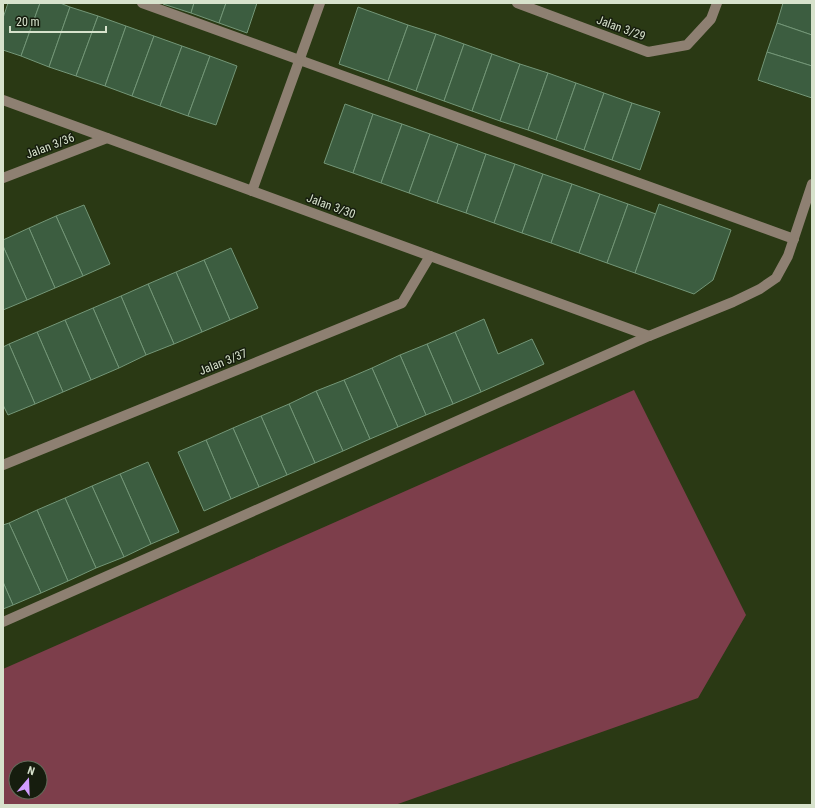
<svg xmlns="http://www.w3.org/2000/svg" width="815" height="808" font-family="'Roboto Condensed',sans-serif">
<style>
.green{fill:#7d3e4b;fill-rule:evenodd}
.building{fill:#3c5d40;stroke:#739677}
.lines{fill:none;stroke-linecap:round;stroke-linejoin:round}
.minor{stroke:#8e8072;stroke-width:10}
.labels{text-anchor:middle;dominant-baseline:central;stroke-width:3;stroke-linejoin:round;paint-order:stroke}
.street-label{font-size:12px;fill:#d7e2cc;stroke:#161d0e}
</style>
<rect width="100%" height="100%" fill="#2a3914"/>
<path class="green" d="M634,390l112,225 -48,83 -303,107h-392v-136zM16,768h24v24h-24z"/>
<g class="building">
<polygon points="8,3 40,3 21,56 3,50 3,18"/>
<polygon points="40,3 60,3 70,7 49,67 21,56"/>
<polygon points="163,3 194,3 191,13 163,4"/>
<polygon points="194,3 226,3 219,23 191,13"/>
<polygon points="226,3 257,3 247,33 219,23"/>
<polygon points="783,3 809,3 812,4 812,35 777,23"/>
<polygon points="70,7 98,16 76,76 49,67"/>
<polygon points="358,7 408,25 388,81 339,64"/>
<polygon points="98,16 126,26 105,86 76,76"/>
<polygon points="777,23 812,35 812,66 767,52"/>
<polygon points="408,25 436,34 416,91 388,81"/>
<polygon points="126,26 154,36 132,96 105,86"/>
<polygon points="436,34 464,44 444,101 416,91"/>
<polygon points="154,36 182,46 160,106 132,96"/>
<polygon points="464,44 492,54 472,111 444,101"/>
<polygon points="182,46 210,56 188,116 160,106"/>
<polygon points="767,52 812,66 812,98 758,80"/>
<polygon points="492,54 520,64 500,121 472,111"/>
<polygon points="210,56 237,66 216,125 188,116"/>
<polygon points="520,64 548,73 528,130 500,121"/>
<polygon points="548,73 576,83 556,140 528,130"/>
<polygon points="576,83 604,93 584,150 556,140"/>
<polygon points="604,93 632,103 612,160 584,150"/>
<polygon points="632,103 660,112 640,170 612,160"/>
<polygon points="345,104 373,114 353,173 324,163"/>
<polygon points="373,114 402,124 381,183 353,173"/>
<polygon points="402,124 430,134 409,193 381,183"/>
<polygon points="430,134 458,144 437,203 409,193"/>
<polygon points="458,144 486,154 466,213 437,203"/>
<polygon points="486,154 515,164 494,223 466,213"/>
<polygon points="515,164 543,174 522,233 494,223"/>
<polygon points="543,174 572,184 551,243 522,233"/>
<polygon points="572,184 600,194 579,253 551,243"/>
<polygon points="600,194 628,204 607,263 579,253"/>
<polygon points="628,204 656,214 635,273 607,263"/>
<polygon points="659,204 731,230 713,280 694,294 635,273"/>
<polygon points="84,205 110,264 83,276 56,216"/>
<polygon points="56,216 83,276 55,288 29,228"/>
<polygon points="29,228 55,288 27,300 3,246 3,240"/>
<polygon points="3,246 27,300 3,310"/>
<polygon points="231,248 258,308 230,320 204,260"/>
<polygon points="204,260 230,320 202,332 176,272"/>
<polygon points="176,272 202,332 174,344 148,284"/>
<polygon points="148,284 174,344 146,355 121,296"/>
<polygon points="121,296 146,355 119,368 93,308"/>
<polygon points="93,308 119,368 91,380 65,320"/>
<polygon points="484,319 498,354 532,339 544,364 481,392 455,332"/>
<polygon points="65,320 91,380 63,392 37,332"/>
<polygon points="37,332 63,392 35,404 9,344"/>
<polygon points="455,332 481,392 453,404 427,344"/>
<polygon points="9,344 35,404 8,415 3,405 3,347"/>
<polygon points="427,344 453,404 426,415 400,355"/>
<polygon points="400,355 426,415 398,427 372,368"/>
<polygon points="372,368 398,427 370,439 344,380"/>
<polygon points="344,380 370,439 343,451 316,391"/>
<polygon points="316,391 343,451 315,463 289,404"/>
<polygon points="289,404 315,463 287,475 261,416"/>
<polygon points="261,416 287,475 259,487 233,428"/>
<polygon points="233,428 259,487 231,499 206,440"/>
<polygon points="206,440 231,499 204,511 178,452"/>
<polygon points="148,462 179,532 151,544 120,474"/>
<polygon points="120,474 151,544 124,557 92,486"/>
<polygon points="92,486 124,557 96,568 65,498"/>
<polygon points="65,498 96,568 68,581 37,510"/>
<polygon points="37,510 68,581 41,593 9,523"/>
<polygon points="9,523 41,593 13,605 3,582 3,525"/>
<polygon points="3,582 13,605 3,609"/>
</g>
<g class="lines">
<g class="minor">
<polyline points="142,3 794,239"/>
<polyline points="517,3 648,52 687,45 711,19 717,3"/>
<polyline points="3,100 649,336"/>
<polyline points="3,178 107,138"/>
<polyline points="252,191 320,3"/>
<polyline points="3,465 402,303 430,256"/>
<polyline points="3,622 649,336 733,302 760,289 776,278 788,256 812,184"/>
</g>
</g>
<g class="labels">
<g class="street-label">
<text transform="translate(621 28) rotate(20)">Jalan 3/29</text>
<text transform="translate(50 146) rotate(-21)">Jalan 3/36</text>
<text transform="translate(331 206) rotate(20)">Jalan 3/30</text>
<text transform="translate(223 362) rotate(-22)">Jalan 3/37</text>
</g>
</g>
<rect width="815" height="808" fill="none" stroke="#d7e2cc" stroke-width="8"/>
<g transform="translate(28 780) rotate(19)"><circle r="19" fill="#161d0e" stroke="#636c5a"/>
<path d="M0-3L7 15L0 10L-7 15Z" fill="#d19dfe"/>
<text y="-6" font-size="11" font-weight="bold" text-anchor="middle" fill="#d7e2cc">N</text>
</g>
<path d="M10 26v6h96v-6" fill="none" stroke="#d7e2cc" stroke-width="2"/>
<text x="16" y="26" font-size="12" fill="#d7e2cc" stroke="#161d0e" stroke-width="3" paint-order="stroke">20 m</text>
</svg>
